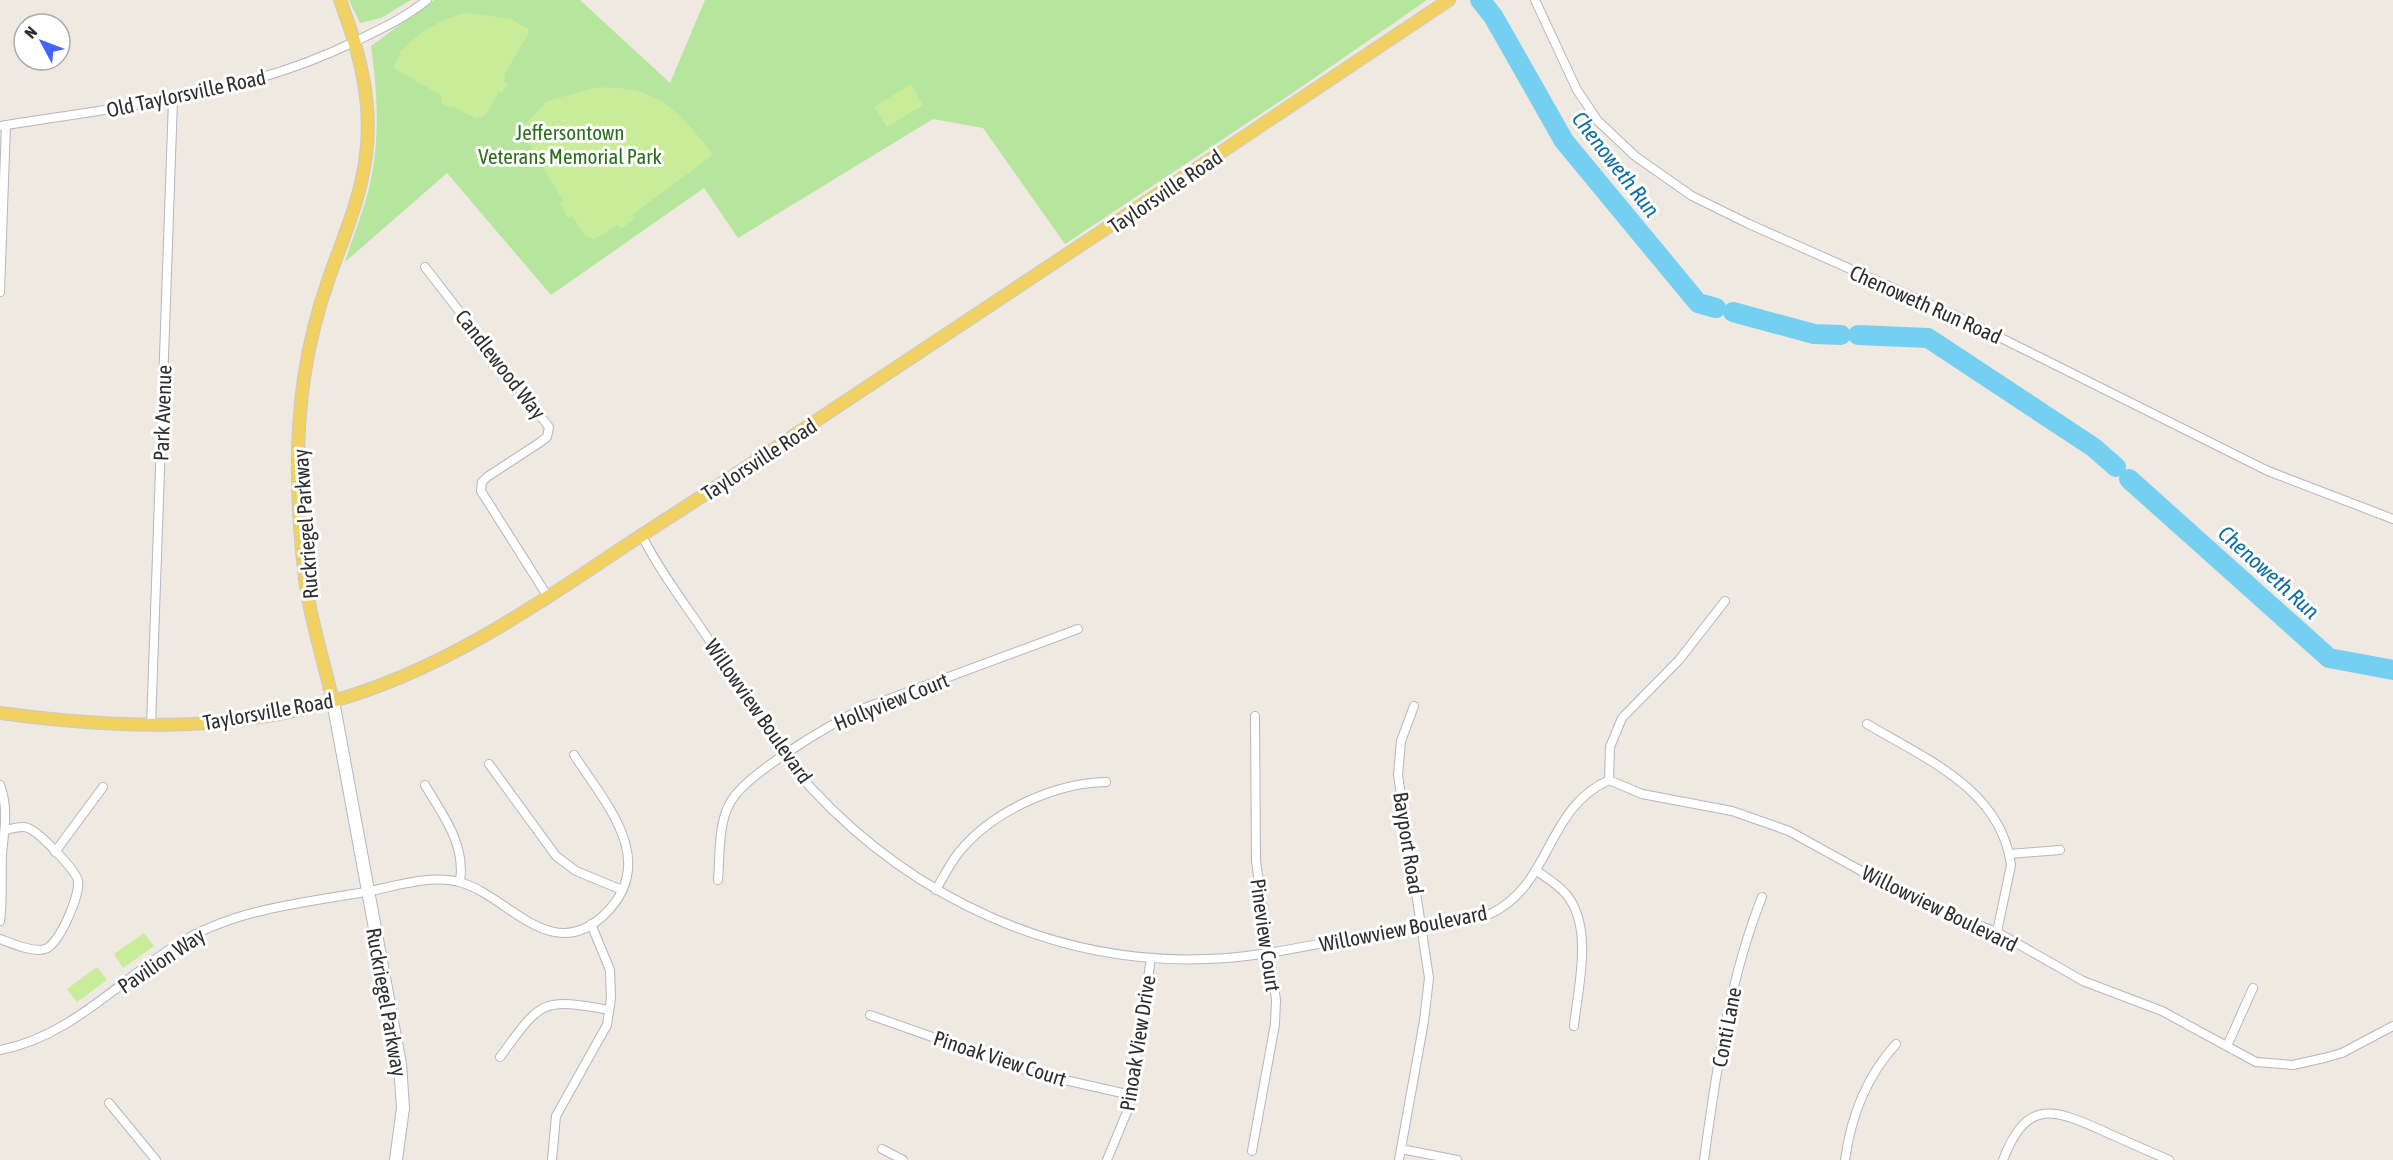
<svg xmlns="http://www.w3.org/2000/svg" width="2393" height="1160" font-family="'Asap Condensed',sans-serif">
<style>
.green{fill:#b6e59e}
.pitch{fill:#c9ec9a}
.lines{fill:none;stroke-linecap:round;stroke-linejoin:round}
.river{stroke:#75cff0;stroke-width:20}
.street-casing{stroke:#b4b7c1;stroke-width:10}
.secondary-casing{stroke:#b4b7c1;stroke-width:14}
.primary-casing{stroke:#c9c9c9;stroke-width:14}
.street{stroke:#fff;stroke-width:8}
.secondary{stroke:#fff;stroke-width:12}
.primary{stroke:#f2d163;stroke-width:12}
.labels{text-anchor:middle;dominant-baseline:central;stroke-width:6;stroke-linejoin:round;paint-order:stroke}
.street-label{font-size:21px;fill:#2e2e2e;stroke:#fff}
.park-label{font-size:21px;fill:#2c6e1b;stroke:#fff}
.water-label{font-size:22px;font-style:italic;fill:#0d6fa3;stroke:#fff}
</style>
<rect width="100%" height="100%" fill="#efe9e1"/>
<g class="green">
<polygon points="349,0 411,0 381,18 360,23"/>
<path d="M434,0h146l90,83 35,-83h722l-133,92 -229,152 -82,-116 -50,-9 -195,119 -34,-50 -153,107 -104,-122 -102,89c9,-29 22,-59 27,-88 8,-43 5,-85 -1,-128z"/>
</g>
<g class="pitch">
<path d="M467,13l44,6 17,10 1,4 -24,40 -1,9 3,2 -5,9 -3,-1 -14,23 -8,4 -25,-13 -1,2 -10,-5 1,-7 -47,-27 -1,-4 7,-11 -2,-1c20,-21 40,-34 68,-40z"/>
<polygon points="911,84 923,105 887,127 874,107"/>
<path d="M594,88c62,-4 84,21 119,67l-81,60 2,4 -13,10 -3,-4 -23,14 -9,-2 -14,-21 -4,2 -8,-14 3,-3 -42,-72 26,-28z"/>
<polygon points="144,933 154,946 123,968 114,954"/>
<polygon points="97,967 107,980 77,1002 67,989"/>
</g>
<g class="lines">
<g class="river">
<polyline points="1480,0 1493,16 1564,141 1698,303 1716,308"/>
<polyline points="1733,312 1814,334 1841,335"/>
<polyline points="1858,335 1928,338 2093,447 2116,467"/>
<polyline points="2129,479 2329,658 2393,670"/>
</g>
<g class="street-casing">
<g id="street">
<polyline points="1535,0 1577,90 1598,121 1635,156 1692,196 1749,224 1963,319 2268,471 2393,519"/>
<path d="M0,126c123,-20 242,-29 356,-85 25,-12 49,-23 71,-41"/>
<polyline points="425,267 549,427 547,437 539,443 487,477 482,482 481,491 548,597"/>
<polyline points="0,292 6,125"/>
<path d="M642,536c22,43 53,81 79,122 29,44 56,93 92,132 102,109 244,175 394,169 48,-1 97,-13 144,-21 46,-7 94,-13 139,-24 62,-29 55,-105 119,-134l33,14 90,17 57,20 134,74 74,27 86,49 79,30 94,51 37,3 31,-7 18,-5 51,-27"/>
<path d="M1867,724c57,34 134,65 144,141l-14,67"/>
<polyline points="151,726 173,100"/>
<polyline points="489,764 556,856 576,871 622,890"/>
<polyline points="1609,780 1610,747 1622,718 1679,660 1725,601"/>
<path d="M0,785c9,24 4,45 2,69 -1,23 1,44 -2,67"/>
<path d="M425,785c18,31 41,59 35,97"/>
<polyline points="55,852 103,787"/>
<polyline points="2009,854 2060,850"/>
<path d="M1537,871c10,7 21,14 29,23 28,34 12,92 8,132"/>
<path d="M718,880c2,-24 0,-56 12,-77 15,-29 101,-79 132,-94l216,-80"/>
<path d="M936,890c7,-13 15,-28 24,-39 33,-40 95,-68 146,-69"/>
<path d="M0,939c11,4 33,14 45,10 14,-4 35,-53 33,-68 -2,-11 -39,-49 -50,-53 -7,-3 -16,1 -23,2"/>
<polyline points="870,1015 1034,1073 1131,1095"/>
<polyline points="2227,1046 2253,988"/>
<path d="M0,1050c70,-13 120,-70 178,-106 57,-35 123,-41 187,-52 29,-5 65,-18 94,-10 48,12 91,84 145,33 56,-53 2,-111 -30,-160"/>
<path d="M500,1057c41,-55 39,-60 109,-47"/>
<polyline points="109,1103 156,1160"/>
<polyline points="882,1149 903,1160"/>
<polyline points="1401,1149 1457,1160"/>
<polyline points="1252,1151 1275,1024 1276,1000 1256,861 1255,716"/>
<polyline points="552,1160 556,1116 607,1025 611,998 610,970 591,924"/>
<polyline points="1107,1160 1129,1107 1151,958"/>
<polyline points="1399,1160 1424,1021 1429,978 1398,775 1401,741 1414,706"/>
<path d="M1704,1160c12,-88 25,-180 58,-263"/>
<path d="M1845,1160c6,-44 21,-83 51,-116"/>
<path d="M2003,1160c23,-59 47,-53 98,-30 22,10 45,20 68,30"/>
</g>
</g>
<g class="secondary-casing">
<polyline id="secondary" points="333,701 400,1064 403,1108 396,1160"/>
</g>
<g class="primary-casing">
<g id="primary">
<path d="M333,701c-9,-38 -21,-76 -27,-115 -9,-69 -12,-139 -2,-208 5,-33 13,-66 24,-97 14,-41 33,-82 38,-126 7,-54 -7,-105 -26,-155"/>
<path d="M0,713c111,15 221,20 330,-11 105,-29 197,-90 286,-150 58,-38 117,-75 174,-114 220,-146 440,-291 659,-438"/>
</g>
</g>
<use href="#street" class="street"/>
<use href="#secondary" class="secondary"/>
<use href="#primary" class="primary"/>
</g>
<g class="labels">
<g class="street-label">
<text transform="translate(186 93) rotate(-12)">Old Taylorsville Road</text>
<text transform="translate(1165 191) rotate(-34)">Taylorsville Road</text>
<text transform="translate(1926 304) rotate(24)">Chenoweth Run Road</text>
<text transform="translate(501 364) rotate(52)">Candlewood Way</text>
<text transform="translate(162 413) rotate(-88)">Park Avenue</text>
<text transform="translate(759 459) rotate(-33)">Taylorsville Road</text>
<text transform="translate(305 524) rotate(-94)">Ruckriegel Parkway</text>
<text transform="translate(891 701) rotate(-22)">Hollyview Court</text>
<text transform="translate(268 711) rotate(-10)">Taylorsville Road</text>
<text transform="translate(759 711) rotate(55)">Willowview Boulevard</text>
<text transform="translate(1409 843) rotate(81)">Bayport Road</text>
<text transform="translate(1940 908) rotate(26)">Willowview Boulevard</text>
<text transform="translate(1403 928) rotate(-11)">Willowview Boulevard</text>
<text transform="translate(1266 935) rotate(82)">Pineview Court</text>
<text transform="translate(161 960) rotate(-34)">Pavilion Way</text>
<text transform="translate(387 1002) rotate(80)">Ruckriegel Parkway</text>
<text transform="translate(1726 1027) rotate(-79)">Conti Lane</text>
<text transform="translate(1137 1043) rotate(-81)">Pinoak View Drive</text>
<text transform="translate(1000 1058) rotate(18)">Pinoak View Court</text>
</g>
<g class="park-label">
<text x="570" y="132">Jeffersontown<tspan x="570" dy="24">Veterans Memorial Park</tspan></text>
</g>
<g class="water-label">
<text transform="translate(1616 164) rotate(52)">Chenoweth Run</text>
<text transform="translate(2269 572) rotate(42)">Chenoweth Run</text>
</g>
</g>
<g transform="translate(42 42) rotate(311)"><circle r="28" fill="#ffffff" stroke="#ababab" stroke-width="1.5"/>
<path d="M0-4.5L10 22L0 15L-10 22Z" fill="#4264fb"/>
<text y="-9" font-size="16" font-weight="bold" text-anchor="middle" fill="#2e2e2e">N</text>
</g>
</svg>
